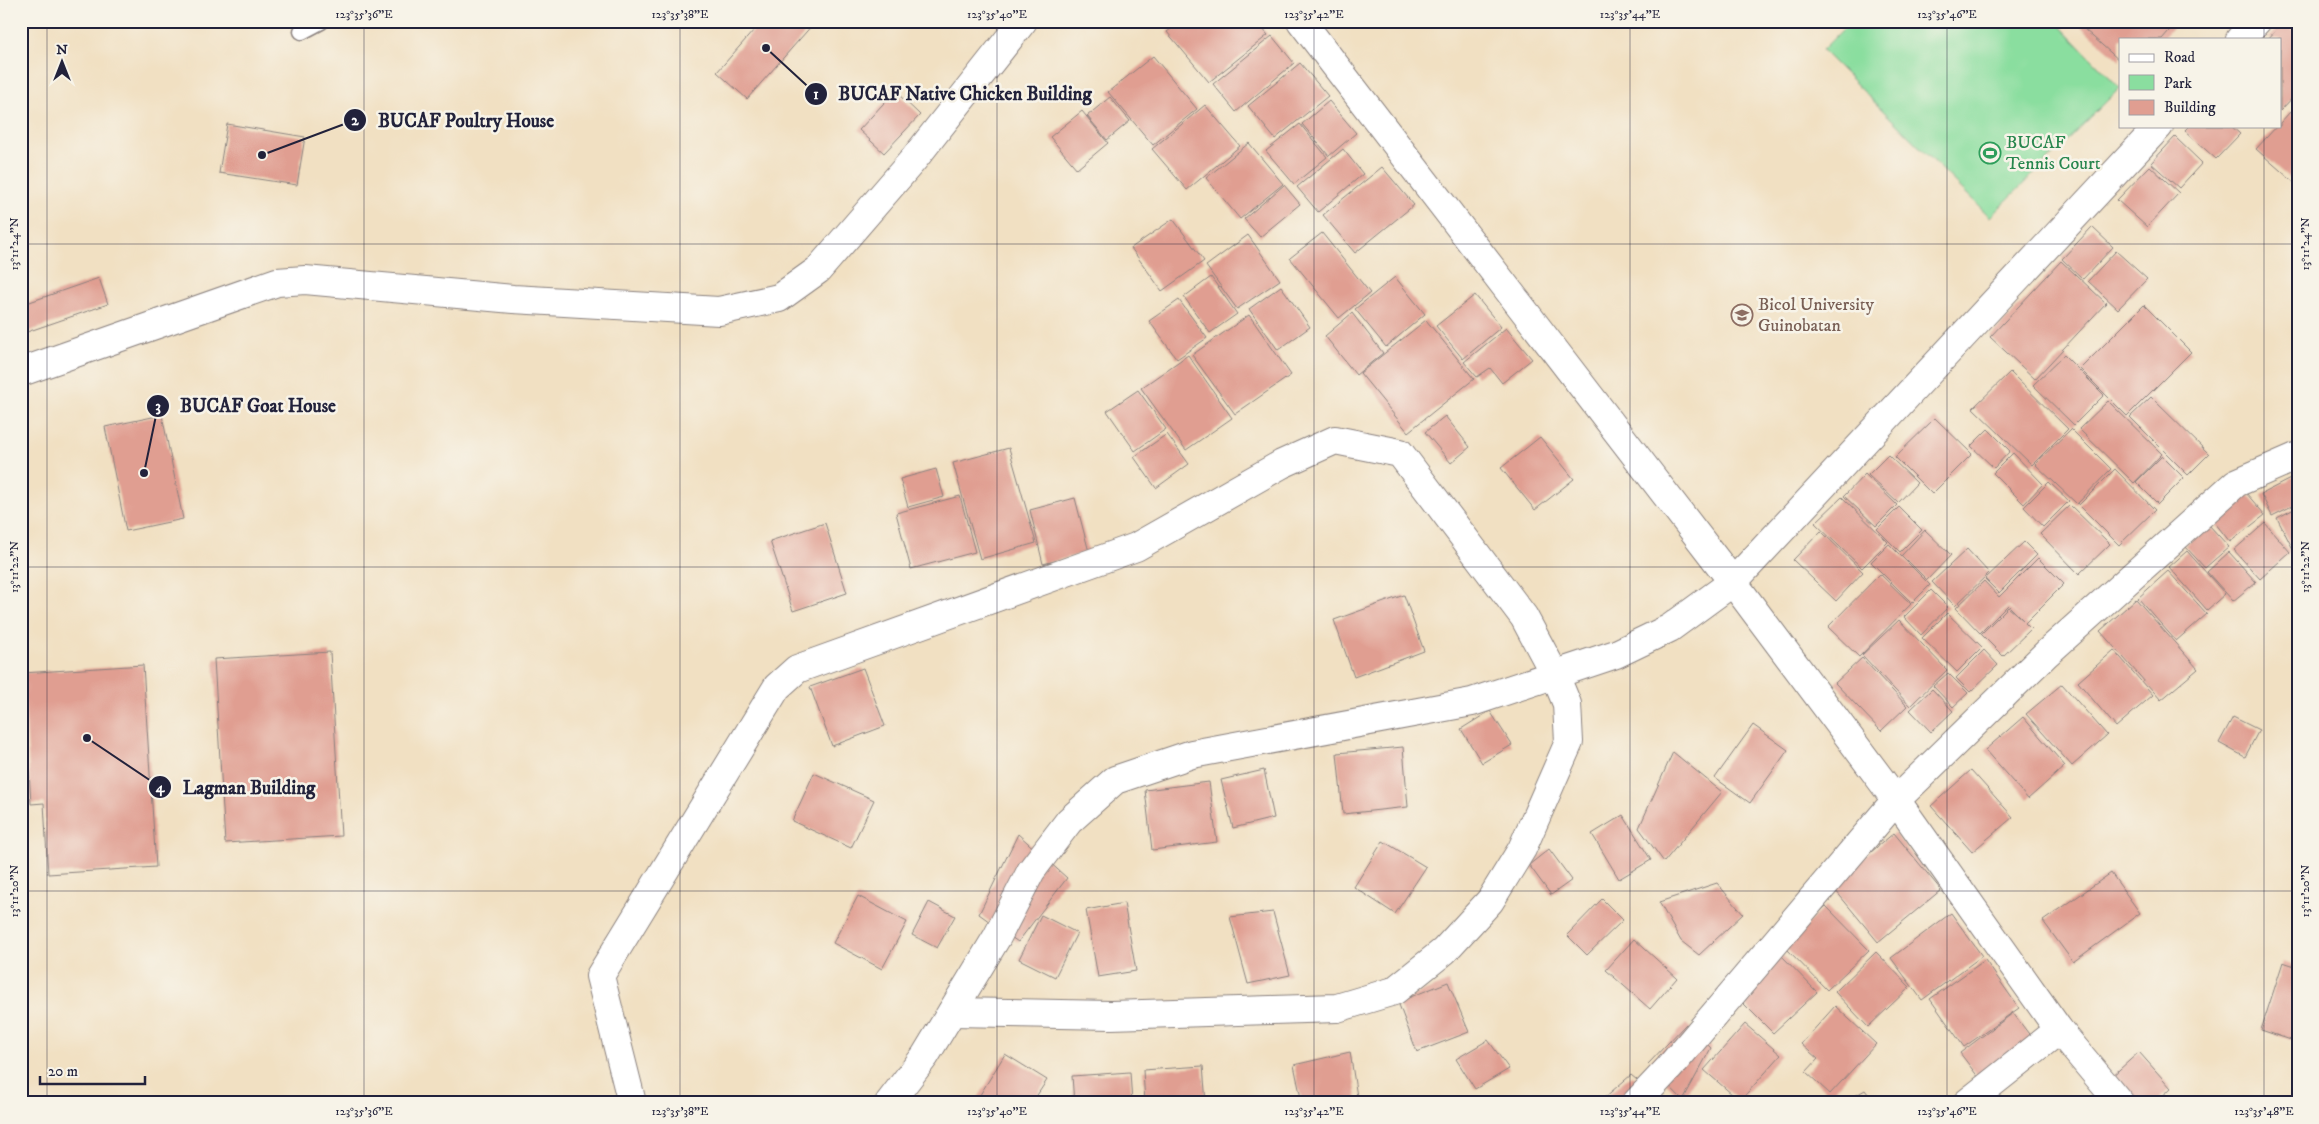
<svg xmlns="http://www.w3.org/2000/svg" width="2319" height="1124" font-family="'IM FELL DW Pica',serif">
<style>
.green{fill:#8ade9f;stroke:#56806d}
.building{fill:#e09e91}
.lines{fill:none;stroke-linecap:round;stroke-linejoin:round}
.lane-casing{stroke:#8a817e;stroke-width:19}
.street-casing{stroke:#8a817e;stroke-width:30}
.lane{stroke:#fff;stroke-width:16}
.street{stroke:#fff;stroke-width:28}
.ticks{fill:none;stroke:#22223b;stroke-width:1;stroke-opacity:0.45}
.labels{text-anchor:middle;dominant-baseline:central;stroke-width:5;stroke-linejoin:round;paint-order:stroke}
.leisure-label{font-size:18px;fill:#27864d;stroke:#f7f3e8;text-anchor:start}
.education-label{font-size:18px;fill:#785e54;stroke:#f7f3e8;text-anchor:start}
.leader{fill:none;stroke:#22223b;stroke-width:2}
.callout-dot{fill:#22223b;stroke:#f7f3e8;stroke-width:2}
.mark-label{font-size:15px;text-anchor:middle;font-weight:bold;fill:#fff}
.callout-label{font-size:19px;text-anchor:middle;font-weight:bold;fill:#22223b;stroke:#f7f3e8;stroke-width:5;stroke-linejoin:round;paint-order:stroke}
.neatline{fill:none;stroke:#22223b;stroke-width:2}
.ticks-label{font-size:12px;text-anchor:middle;fill:#22223b}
</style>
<rect width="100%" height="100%" fill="#f7f3e8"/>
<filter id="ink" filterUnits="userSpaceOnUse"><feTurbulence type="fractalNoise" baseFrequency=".02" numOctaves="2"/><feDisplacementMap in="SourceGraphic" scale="10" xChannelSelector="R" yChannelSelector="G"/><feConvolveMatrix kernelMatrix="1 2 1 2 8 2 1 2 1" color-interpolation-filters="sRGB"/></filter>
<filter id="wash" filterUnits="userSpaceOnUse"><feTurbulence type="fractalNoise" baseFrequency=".0096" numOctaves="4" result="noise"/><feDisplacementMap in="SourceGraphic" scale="20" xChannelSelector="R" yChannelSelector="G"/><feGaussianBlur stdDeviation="1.12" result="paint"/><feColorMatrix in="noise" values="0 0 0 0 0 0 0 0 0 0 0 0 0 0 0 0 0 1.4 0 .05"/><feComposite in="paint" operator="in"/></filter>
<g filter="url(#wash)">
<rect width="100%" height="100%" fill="#f1e0c2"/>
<polygon class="green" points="1851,21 2055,21 2120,88 1990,217 1822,50"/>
<g id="blocks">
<g class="building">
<polygon points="762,21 812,21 814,23 747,99 717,72"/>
<polygon points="1181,21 1256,21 1268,35 1209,82 1167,32"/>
<polygon points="2075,21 2172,21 2175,24 2162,39 2120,39 2120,61"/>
<polygon points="2283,22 2298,35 2298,92 2280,111 2280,39 2268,39"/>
<polygon points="1272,36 1294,63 1236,112 1213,84"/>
<polygon points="1153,56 1197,109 1153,145 1108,92"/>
<polygon points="1300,63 1328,96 1275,139 1248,106"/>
<polygon points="895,91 920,115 884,153 859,130"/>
<polygon points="1110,97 1130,121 1107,140 1087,116"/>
<polygon points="1329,101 1356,133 1329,156 1302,124"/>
<polygon points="1205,105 1240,146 1187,190 1152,149"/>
<polygon points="1082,111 1108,143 1077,169 1050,137"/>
<polygon points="2290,112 2298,119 2298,186 2256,149 2277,126 2280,126 2280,123"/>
<polygon points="227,124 305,137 297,185 219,173"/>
<polygon points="1300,124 1327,157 1294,184 1266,151"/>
<polygon points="2190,126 2231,126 2240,134 2216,159 2185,131"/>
<polygon points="2175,137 2202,163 2179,188 2151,163"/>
<polygon points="1249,143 1283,184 1240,219 1206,178"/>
<polygon points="1343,149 1363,174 1318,212 1297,187"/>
<polygon points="2150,166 2179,193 2147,227 2117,200"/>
<polygon points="1382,167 1414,205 1355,253 1323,215"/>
<polygon points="1284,185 1300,204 1260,237 1244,219"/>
<polygon points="1173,219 1204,261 1162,291 1131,248"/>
<polygon points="2092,227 2113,247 2083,279 2062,259"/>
<polygon points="1322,233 1370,293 1339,318 1290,258"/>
<polygon points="1248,235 1280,280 1237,309 1206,266"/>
<polygon points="2116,251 2147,279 2118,309 2088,281"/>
<polygon points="2061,261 2106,303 2035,379 1990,337"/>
<polygon points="1211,277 1237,314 1210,333 1184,297"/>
<polygon points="1395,277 1425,314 1386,347 1355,309"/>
<polygon points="99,278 108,304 21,334 21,305"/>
<polygon points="1281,286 1310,327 1278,350 1249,309"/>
<polygon points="1475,295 1501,327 1463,359 1436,326"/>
<polygon points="1179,300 1207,338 1177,359 1149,321"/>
<polygon points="2144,305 2191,352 2127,416 2080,369"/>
<polygon points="1352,313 1383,353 1356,375 1325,336"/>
<polygon points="1249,315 1291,375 1235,414 1192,355"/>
<polygon points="1426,320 1474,379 1408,432 1360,373"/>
<polygon points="1506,328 1532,359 1502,383 1490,368 1477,377 1464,362"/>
<polygon points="1188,355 1232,418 1186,450 1141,388"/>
<polygon points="2064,355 2104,395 2074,425 2033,385"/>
<polygon points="2010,372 2068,429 2032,465 1973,408"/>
<polygon points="1138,390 1166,429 1135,451 1107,411"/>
<polygon points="2151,397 2209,454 2188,475 2130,417"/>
<polygon points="2108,401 2162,454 2134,483 2079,429"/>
<polygon points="162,415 183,519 126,531 105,427"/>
<polygon points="1445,416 1470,447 1451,463 1425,432"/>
<polygon points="1935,418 1972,454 1932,494 1895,457"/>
<polygon points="1988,429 2010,451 1994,468 1971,446"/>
<polygon points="2071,429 2111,469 2077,504 2035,464"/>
<polygon points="1167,434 1189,464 1156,488 1134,457"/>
<polygon points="1540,437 1574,479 1535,510 1501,468"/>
<polygon points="1009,448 1036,543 980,559 953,463"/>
<polygon points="2013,453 2043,484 2024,504 1993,473"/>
<polygon points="1888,455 1917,483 1898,503 1868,475"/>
<polygon points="2162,456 2184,478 2158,504 2136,482"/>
<polygon points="936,469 944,497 908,507 900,479"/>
<polygon points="2115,469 2155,510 2119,545 2079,505"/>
<polygon points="1865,474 1897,505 1876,526 1844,496"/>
<polygon points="2298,475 2298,503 2272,516 2261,494"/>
<polygon points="2049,482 2069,501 2043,527 2024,507"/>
<polygon points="2246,493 2265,515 2230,542 2212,519"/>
<polygon points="960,496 975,552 911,569 896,513"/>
<polygon points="1842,497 1888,542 1862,568 1815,523"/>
<polygon points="1075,498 1089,552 1043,564 1030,510"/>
<polygon points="2070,505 2110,544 2079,574 2040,534"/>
<polygon points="1899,507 1922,530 1900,552 1877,529"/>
<polygon points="2298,507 2298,554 2296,555 2277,518"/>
<polygon points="825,523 847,593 793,611 770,541"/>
<polygon points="2265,523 2290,552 2260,579 2234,550"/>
<polygon points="2209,525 2229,547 2205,568 2185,546"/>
<polygon points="1925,530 1951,555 1927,580 1902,555"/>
<polygon points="1821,531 1863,572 1836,601 1793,560"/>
<polygon points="2024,542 2037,555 1999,593 1985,579"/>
<polygon points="1889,544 1930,585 1912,603 1871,562"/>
<polygon points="1967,549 1989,573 1955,606 1932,582"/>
<polygon points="2187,551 2225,594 2207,610 2169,567"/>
<polygon points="2229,552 2256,582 2233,601 2207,572"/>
<polygon points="2038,558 2064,584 2025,623 2031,629 2003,656 1981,634 2008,607 2023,620 2008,605 1980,633 1956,608 1984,581 1999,597"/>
<polygon points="2168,571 2207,614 2176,641 2138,598"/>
<polygon points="1880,574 1911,604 1859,657 1828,627"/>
<polygon points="1931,590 1948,607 1921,635 1904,617"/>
<polygon points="1404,595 1424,651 1354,677 1334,620"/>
<polygon points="2136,599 2198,669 2161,700 2100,631"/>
<polygon points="1947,613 1982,647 1957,672 1922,638"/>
<polygon points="1899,620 1947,670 1910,706 1862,655"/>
<polygon points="1984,650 1998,665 1970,692 1956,678"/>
<polygon points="2114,650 2153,695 2116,727 2078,682"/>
<polygon points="330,652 341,836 225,843 214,659"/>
<polygon points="1862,658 1907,706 1881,731 1835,683"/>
<polygon points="143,665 156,867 48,874 44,803 31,804 23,673"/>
<polygon points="863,668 885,726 832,746 810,687"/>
<polygon points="1948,673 1968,693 1953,707 1933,686"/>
<polygon points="2062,684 2107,735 2072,766 2026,714"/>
<polygon points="1932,689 1953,711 1931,732 1910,710"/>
<polygon points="1490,711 1512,745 1482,763 1461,729"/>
<polygon points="2023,717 2065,766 2028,799 1985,750"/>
<polygon points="2233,717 2259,730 2245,757 2219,743"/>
<polygon points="1753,725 1788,750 1750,803 1715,778"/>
<polygon points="1403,747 1408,807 1343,814 1337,753"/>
<polygon points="1673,752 1722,792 1664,862 1639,828"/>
<polygon points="1264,770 1274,818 1233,828 1221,780"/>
<polygon points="1971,770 2013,817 1972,852 1931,806"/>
<polygon points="814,773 874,800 851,848 792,821"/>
<polygon points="1209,782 1217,842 1152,850 1145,790"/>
<polygon points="1623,815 1651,860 1619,879 1592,834"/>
<polygon points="1894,833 1941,890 1878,942 1831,885"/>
<polygon points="1018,834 1067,878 1018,942 979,914"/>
<polygon points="1383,841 1426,867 1395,914 1354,887"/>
<polygon points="1549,849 1572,880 1551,895 1529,865"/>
<polygon points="2111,873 2140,913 2073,962 2043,921"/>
<polygon points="1717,883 1743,914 1699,955 1681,941 1659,902"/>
<polygon points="858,896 907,922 882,969 833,943"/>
<polygon points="1602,899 1623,920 1587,955 1567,935"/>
<polygon points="929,902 955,916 937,948 912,935"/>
<polygon points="1124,903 1136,971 1098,977 1086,910"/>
<polygon points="1826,906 1869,950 1827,990 1784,946"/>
<polygon points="1273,912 1290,975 1248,984 1230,917"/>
<polygon points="1951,913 1982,956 1922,1000 1891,958"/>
<polygon points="1041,915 1077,933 1055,977 1019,959"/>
<polygon points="1634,939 1677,978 1650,1009 1606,970"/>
<polygon points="1778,952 1817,992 1773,1033 1734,994"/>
<polygon points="1876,952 1910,987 1868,1027 1835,992"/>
<polygon points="1985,960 2019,1008 1964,1047 1930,999"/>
<polygon points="2283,962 2298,967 2298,1018 2291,1040 2261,1030"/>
<polygon points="1448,982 1469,1032 1417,1052 1398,1002"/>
<polygon points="1835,1006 1876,1044 1830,1094 1806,1072 1818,1059 1801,1044"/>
<polygon points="2013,1013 2038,1046 1985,1086 1960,1053"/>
<polygon points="1686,1024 1711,1048 1683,1100 1648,1064"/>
<polygon points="1745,1024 1781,1055 1740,1101 1704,1070"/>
<polygon points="1488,1040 1509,1069 1475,1089 1456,1059"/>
<polygon points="1350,1052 1358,1103 1302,1103 1294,1065"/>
<polygon points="2139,1052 2171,1088 2155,1103 2133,1103 2110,1078"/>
<polygon points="1005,1054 1047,1080 1032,1103 975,1103"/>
<polygon points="1203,1066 1206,1103 1145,1103 1143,1070"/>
<polygon points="1130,1072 1132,1103 1074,1103 1072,1076"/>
<polygon points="1631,1075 1665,1103 1598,1103"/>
<polygon points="1865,1090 1875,1103 1843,1103"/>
</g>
</g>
</g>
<g filter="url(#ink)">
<use href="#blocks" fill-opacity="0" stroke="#8a817e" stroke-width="1"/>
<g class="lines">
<g class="lane-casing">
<polyline id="lane" points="302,31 321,21"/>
</g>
<g class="street-casing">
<g id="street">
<polyline points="1301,21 1733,582 1896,800 2059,1030 2120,1103"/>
<polyline points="2240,39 2257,21"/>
<polyline points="21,372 277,282 305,280 513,299 719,311 779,298 818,270 914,159 1023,21"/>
<polyline points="632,1103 600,976 777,687 797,669 1136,547 1282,464 1335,440 1400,453 1524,617 1555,675 1567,704 1569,742 1522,849 1490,901 1444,951 1394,991 1337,1008 1111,1015 952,1012"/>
<polyline points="889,1103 925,1056 997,937 1031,871 1069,821 1115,780 1192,754 1472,702 1616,654 1670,628 1733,582 2159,126"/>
<polyline points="1636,1103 1669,1068 1896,800 2047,653 2236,483 2298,456"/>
<polyline points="1967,1103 2059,1030"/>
</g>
</g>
<use href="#lane" class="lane"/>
<use href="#street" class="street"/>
</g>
</g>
<path class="ticks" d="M47,21v1082M364,21v1082M680,21v1082M997,21v1082M1314,21v1082M1630,21v1082M1947,21v1082M2264,21v18M2264,126v977M21,244h2277M21,567h2277M21,891h2277"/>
<defs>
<g id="stadium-ring" transform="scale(1.125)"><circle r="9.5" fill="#f7f3e8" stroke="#2e9e5b" stroke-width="1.5"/><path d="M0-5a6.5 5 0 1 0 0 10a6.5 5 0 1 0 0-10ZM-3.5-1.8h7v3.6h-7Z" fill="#2e9e5b"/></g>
<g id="university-ring" transform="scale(1.125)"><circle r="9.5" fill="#f7f3e8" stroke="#8d6e63" stroke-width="1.5"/><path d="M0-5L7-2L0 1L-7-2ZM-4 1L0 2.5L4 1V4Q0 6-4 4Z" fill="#8d6e63"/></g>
</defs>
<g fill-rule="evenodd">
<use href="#stadium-ring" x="1990" y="153"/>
<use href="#university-ring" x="1742" y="315"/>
</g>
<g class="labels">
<g class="leisure-label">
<text x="2006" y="143">BUCAF<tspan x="2006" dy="21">Tennis Court</tspan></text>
</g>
<g class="education-label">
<text x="1758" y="305">Bicol University<tspan x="1758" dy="21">Guinobatan</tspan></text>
</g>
</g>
<path class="leader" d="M766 48L816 94M262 155L355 120M144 473L158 406M87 738L160 787"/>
<g class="callout-dot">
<circle cx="766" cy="48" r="5"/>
<circle cx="262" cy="155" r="5"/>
<circle cx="144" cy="473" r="5"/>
<circle cx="87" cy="738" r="5"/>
<circle cx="816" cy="94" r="12"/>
<circle cx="355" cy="120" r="12"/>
<circle cx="158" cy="406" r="12"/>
<circle cx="160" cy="787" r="12"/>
</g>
<g class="mark-label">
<text x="816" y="99">1</text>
<text x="355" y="125">2</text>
<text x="158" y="411">3</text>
<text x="160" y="792">4</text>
</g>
<g class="callout-label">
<text x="965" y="100">BUCAF Native Chicken Building</text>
<text x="466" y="127">BUCAF Poultry House</text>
<text x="258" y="412">BUCAF Goat House</text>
<text x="249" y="794">Lagman Building</text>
</g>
<rect width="2319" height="1124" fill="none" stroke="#f7f3e8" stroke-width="55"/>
<rect x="2119" y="38" width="162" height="90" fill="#f7f3e8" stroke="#a29fa3"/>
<rect x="2129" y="54" width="25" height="8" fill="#ffffff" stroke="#a29fa3"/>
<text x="2164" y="62" font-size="15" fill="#22223b">Road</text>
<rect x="2129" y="75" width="25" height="15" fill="#8ade9f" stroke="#a29fa3"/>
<text x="2164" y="88" font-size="15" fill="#22223b">Park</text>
<rect x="2129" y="100" width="25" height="15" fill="#e09e91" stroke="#a29fa3"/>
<text x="2164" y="112" font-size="15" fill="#22223b">Building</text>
<g transform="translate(62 62)" stroke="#f7f3e8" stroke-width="4" paint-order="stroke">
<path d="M0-4L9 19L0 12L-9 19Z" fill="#22223b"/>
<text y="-8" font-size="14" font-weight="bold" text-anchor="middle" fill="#22223b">N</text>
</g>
<path d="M40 1076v8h105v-8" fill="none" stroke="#22223b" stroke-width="2.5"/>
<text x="48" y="1076" font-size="15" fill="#22223b" stroke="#f7f3e8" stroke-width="4" paint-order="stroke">20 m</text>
<rect x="28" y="28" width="2264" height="1068" class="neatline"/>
<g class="ticks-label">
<text x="364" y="18">123°35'36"E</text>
<text x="680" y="18">123°35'38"E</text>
<text x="997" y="18">123°35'40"E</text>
<text x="1314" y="18">123°35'42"E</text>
<text x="1630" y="18">123°35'44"E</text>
<text x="1947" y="18">123°35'46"E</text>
<text transform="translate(14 244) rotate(-90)" y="4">13°11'24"N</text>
<text transform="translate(2305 244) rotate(-90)" y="4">13°11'24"N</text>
<text transform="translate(14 567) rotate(-90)" y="4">13°11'22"N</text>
<text transform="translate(2305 567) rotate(-90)" y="4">13°11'22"N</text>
<text transform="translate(14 891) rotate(-90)" y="4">13°11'20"N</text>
<text transform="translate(2305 891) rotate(-90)" y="4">13°11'20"N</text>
<text x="364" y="1115">123°35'36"E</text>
<text x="680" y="1115">123°35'38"E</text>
<text x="997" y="1115">123°35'40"E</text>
<text x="1314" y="1115">123°35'42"E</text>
<text x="1630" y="1115">123°35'44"E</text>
<text x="1947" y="1115">123°35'46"E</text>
<text x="2264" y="1115">123°35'48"E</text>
</g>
</svg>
